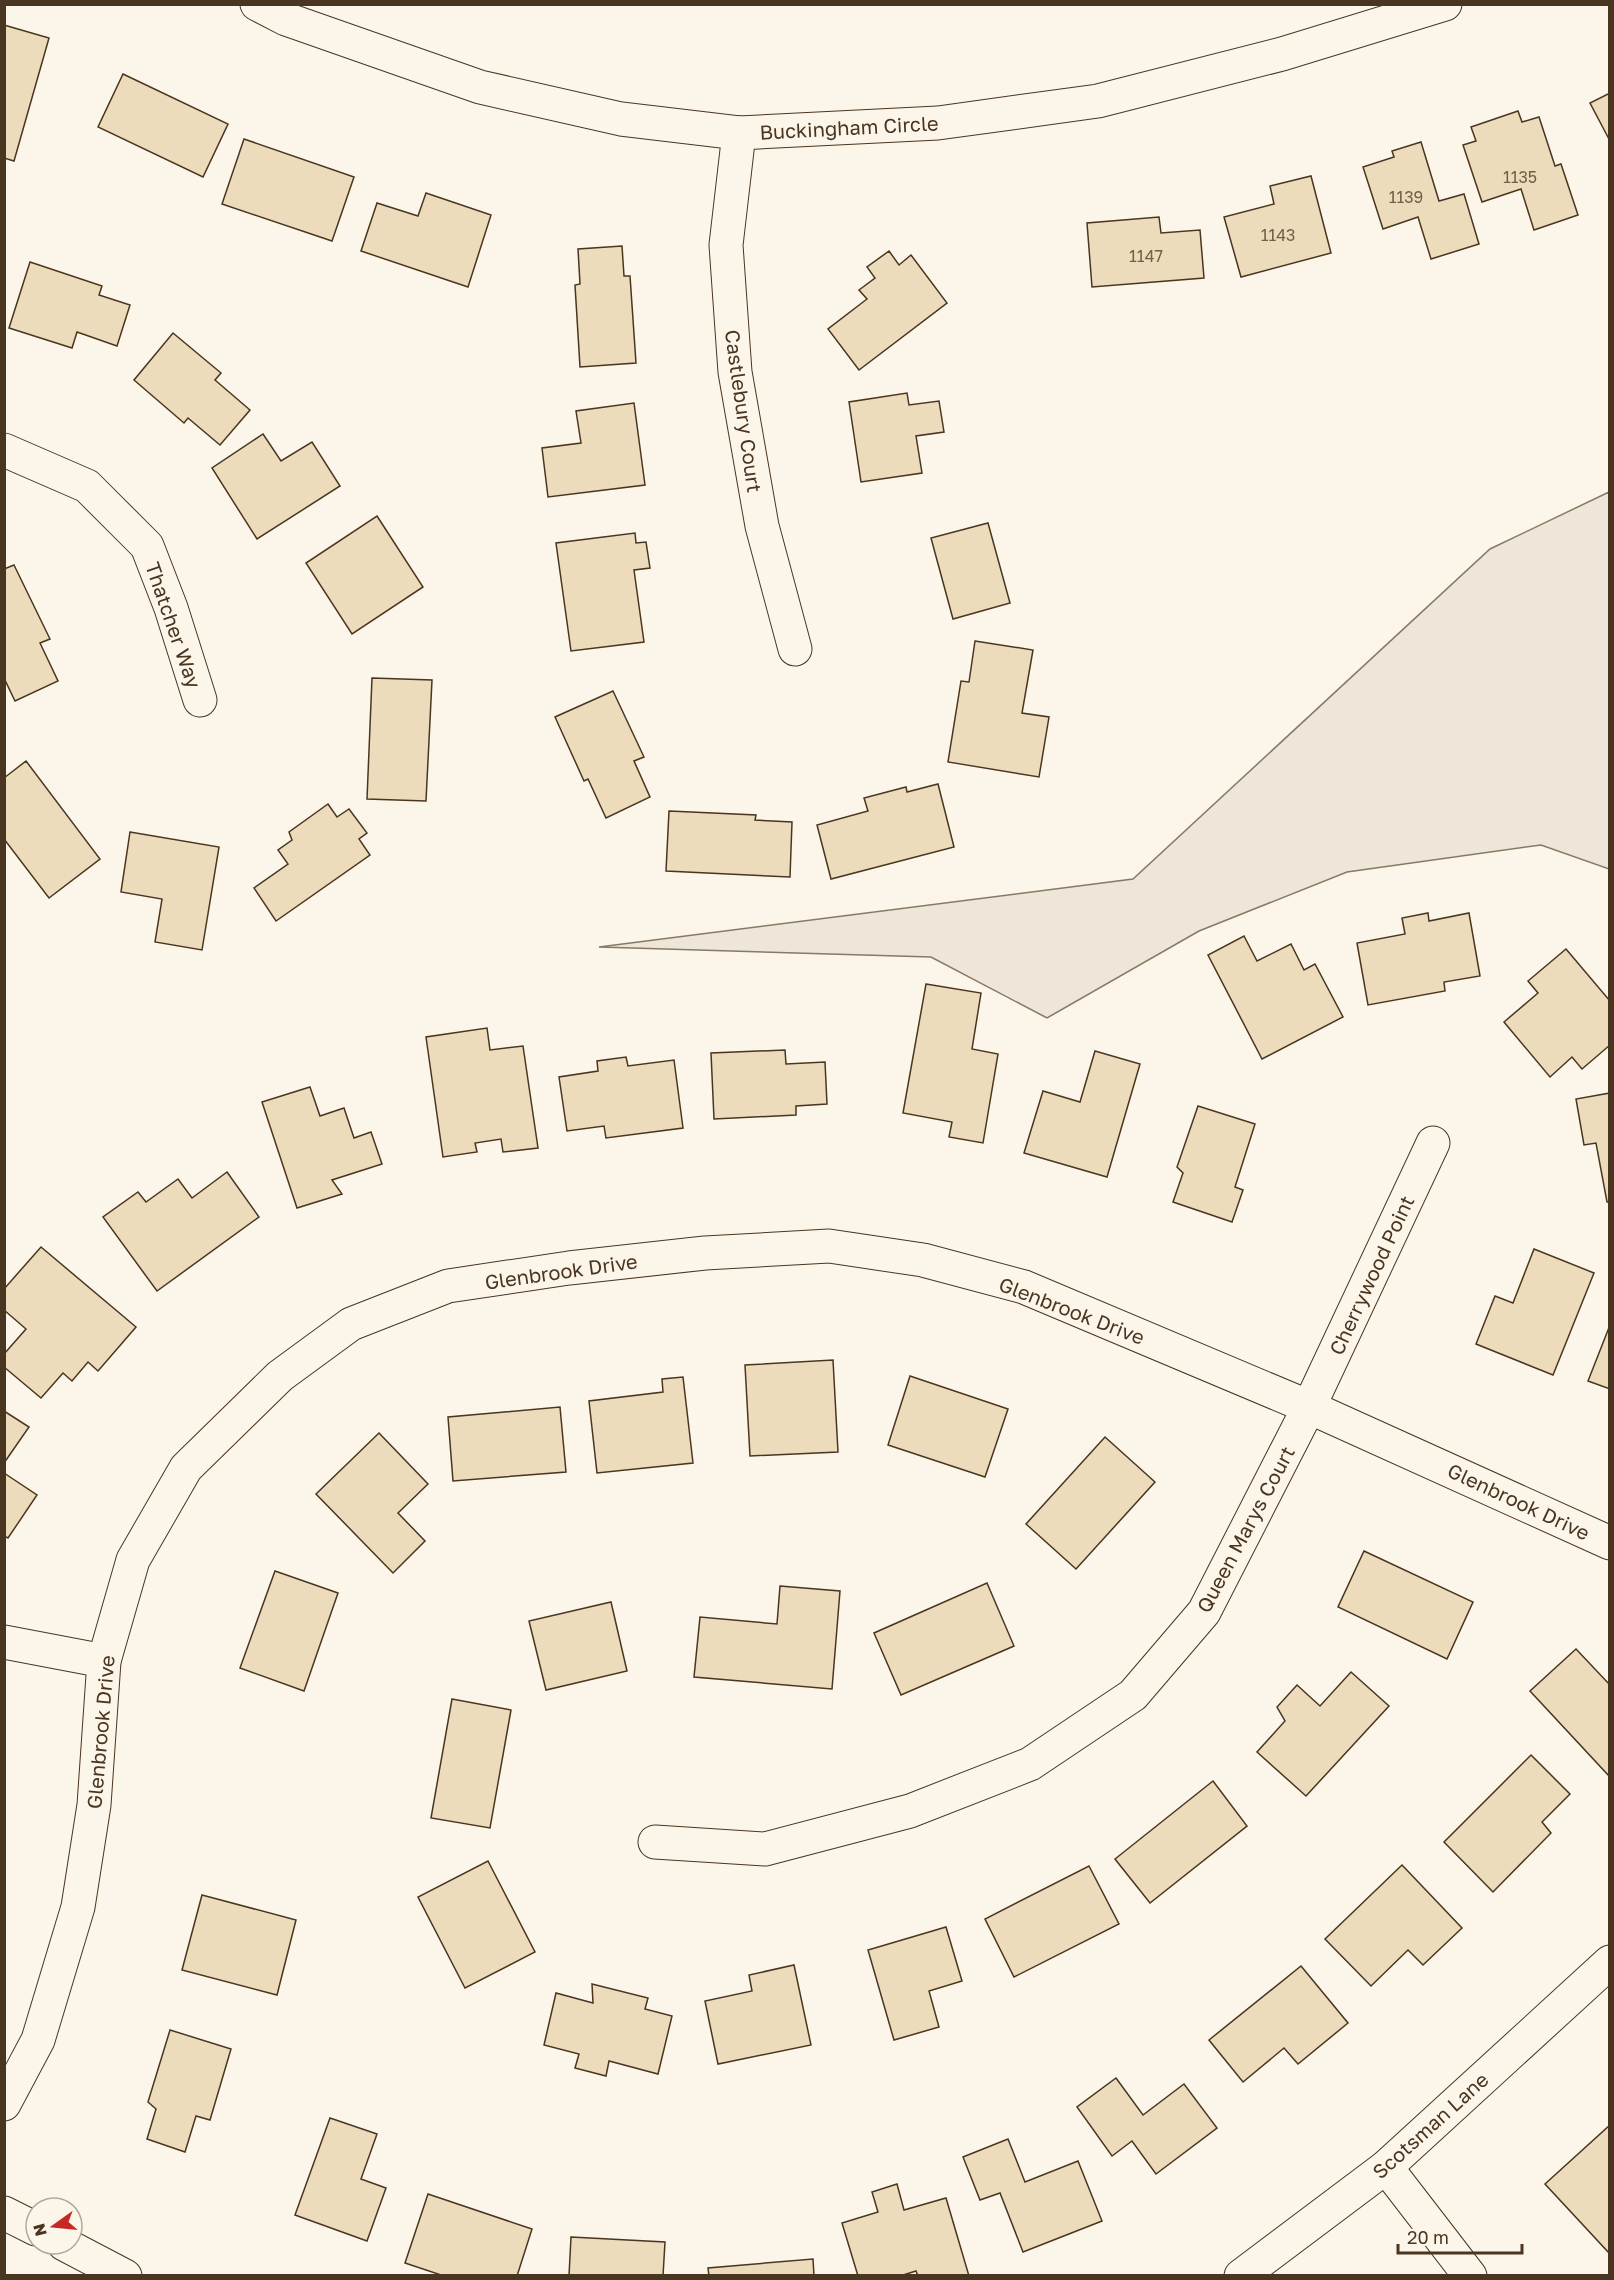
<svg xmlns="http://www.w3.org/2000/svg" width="1614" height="2280" font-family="'Golos Text',sans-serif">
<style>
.green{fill:#ede6d9;stroke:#887966;stroke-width:1.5}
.building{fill:#ecdcbc;stroke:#4a3520;stroke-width:1.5}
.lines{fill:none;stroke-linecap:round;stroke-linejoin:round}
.minor-casing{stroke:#4a3520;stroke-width:35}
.minor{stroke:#fbf6e9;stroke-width:33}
.labels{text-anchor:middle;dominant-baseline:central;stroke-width:4.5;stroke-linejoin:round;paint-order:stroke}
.number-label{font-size:16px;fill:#725f47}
.street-label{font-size:20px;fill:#4a3520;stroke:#fbf6e9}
</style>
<rect width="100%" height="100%" fill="#fbf6e9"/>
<polygon class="green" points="1609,492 1609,869 1541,845 1347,872 1199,931 1047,1018 931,957 599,947 1133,879 1490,549"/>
<g class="building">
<polygon points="4,25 49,38 14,161 4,158"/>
<polygon points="123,74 228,124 203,177 98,127"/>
<polygon points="1610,93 1610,141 1590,103"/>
<polygon points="1518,111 1522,122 1539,117 1555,166 1561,164 1578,215 1534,230 1521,189 1482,202 1463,145 1476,141 1471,127"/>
<polygon points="244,139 354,177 332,241 222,204"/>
<polygon points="1421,142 1439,201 1464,194 1479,244 1431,259 1418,217 1383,229 1363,167 1394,157 1392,151"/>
<polygon points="1311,176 1331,253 1241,277 1224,217 1274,204 1270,186"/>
<polygon points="426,193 491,215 468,287 361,251 377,203 418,216"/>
<polygon points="1159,217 1161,233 1200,230 1204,278 1092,287 1087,223"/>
<polygon points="622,246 624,276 630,276 636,363 580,367 575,285 580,284 578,249"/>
<polygon points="889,251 899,265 911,255 947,303 859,370 828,329 867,299 859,290 875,278 867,267"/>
<polygon points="30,262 102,286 99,295 130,305 117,346 77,332 72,348 9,328"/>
<polygon points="173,333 221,373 215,380 250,410 220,445 188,418 184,423 134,380"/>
<polygon points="907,393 909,405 939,401 944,432 916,436 922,473 861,482 849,402"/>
<polygon points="634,403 645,485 548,497 542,448 581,443 576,411"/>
<polygon points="263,434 281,461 312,442 340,486 257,539 212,468"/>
<polygon points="377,516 423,587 352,634 306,563"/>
<polygon points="988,523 1010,603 953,619 931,538"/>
<polygon points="635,533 636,543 646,542 650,568 634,570 644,642 571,651 556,543"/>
<polygon points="14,565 50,639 40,643 58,681 15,701 4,678 4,569"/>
<polygon points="975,641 1033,650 1022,713 1049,717 1039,777 948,762 961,681 969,682"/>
<polygon points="372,678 432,680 426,801 367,799"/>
<polygon points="613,691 644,757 634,761 650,797 606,818 588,779 584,781 555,717"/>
<polygon points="26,761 100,859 49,898 4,839 4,778"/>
<polygon points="938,784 954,847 831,879 817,825 868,811 864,798 906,787 907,792"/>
<polygon points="328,804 337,817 349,809 367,833 359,839 370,855 276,921 254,888 288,864 278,850 292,840 289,832"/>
<polygon points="669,811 756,815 755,820 792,822 790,877 666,871"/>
<polygon points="130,832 219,847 202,950 155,942 162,899 121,892"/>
<polygon points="1428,913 1429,921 1469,913 1480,976 1444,982 1445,991 1368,1005 1357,943 1405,934 1402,918"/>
<polygon points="1244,936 1257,961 1291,944 1304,970 1315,964 1343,1017 1262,1059 1208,955"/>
<polygon points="1566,949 1610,1001 1610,1045 1582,1069 1572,1057 1550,1077 1504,1022 1538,993 1528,981"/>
<polygon points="926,984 981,993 972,1049 998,1054 983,1143 949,1137 952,1122 903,1113"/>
<polygon points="487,1028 490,1050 523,1046 538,1148 503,1152 501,1139 475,1143 477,1152 443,1157 426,1037"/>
<polygon points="785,1050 786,1064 825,1062 827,1104 796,1106 796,1115 714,1119 711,1053"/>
<polygon points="1095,1051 1140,1064 1107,1177 1024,1153 1043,1091 1080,1102"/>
<polygon points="626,1057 628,1066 674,1060 683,1128 606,1138 604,1126 567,1131 559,1077 598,1071 597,1061"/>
<polygon points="310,1087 320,1116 344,1108 354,1138 371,1132 382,1164 332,1180 342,1194 297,1208 262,1102"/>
<polygon points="1610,1093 1610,1202 1607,1202 1596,1143 1584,1145 1576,1099"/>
<polygon points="1198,1106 1255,1124 1235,1187 1243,1190 1232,1222 1173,1202 1183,1173 1177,1167"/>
<polygon points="227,1172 259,1217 157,1291 103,1217 138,1192 146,1202 178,1179 192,1198"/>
<polygon points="41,1247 136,1327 98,1371 88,1362 72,1381 63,1373 41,1398 4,1367 4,1354 26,1329 4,1310 4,1289"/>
<polygon points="1534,1249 1594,1273 1553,1375 1476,1344 1495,1296 1513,1303"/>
<polygon points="1610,1325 1610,1389 1588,1381"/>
<polygon points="833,1360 838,1452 750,1456 745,1365"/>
<polygon points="910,1376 1008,1409 985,1477 888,1445"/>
<polygon points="683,1377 693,1463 597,1473 589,1401 663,1392 662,1379"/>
<polygon points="560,1407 566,1472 453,1481 448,1417"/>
<polygon points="4,1411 29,1427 4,1463"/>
<polygon points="379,1433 428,1484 398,1513 425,1541 393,1573 316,1494"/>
<polygon points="1105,1437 1155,1482 1076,1569 1026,1524"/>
<polygon points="4,1473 37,1495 8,1538 4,1536"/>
<polygon points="1364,1551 1473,1602 1447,1659 1338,1607"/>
<polygon points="275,1571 338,1593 304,1691 240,1668"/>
<polygon points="987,1583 1014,1646 901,1695 874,1633"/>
<polygon points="780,1586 840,1591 832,1689 694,1677 700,1617 777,1624"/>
<polygon points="611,1602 627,1671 546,1690 529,1621"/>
<polygon points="1576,1649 1610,1685 1610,1777 1530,1691"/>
<polygon points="1351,1672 1389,1706 1306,1796 1257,1752 1285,1721 1277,1707 1297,1685 1320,1706"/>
<polygon points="452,1699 511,1710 490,1828 431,1818"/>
<polygon points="1531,1755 1570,1794 1542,1822 1551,1833 1493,1892 1444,1842"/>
<polygon points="1213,1781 1247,1826 1150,1903 1115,1859"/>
<polygon points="488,1861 535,1952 465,1988 418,1897"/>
<polygon points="1402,1865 1462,1928 1423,1965 1408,1950 1371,1986 1325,1939"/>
<polygon points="1089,1866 1119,1924 1014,1977 985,1919"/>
<polygon points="202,1895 296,1920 277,1995 182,1970"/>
<polygon points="946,1927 962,1981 929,1991 939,2027 894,2040 868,1950"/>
<polygon points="794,1965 811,2045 718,2064 705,2001 752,1991 749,1975"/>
<polygon points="1301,1966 1348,2023 1298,2064 1284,2048 1243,2082 1209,2040"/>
<polygon points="592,1984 648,1998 645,2009 672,2016 658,2074 609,2061 606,2076 575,2068 579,2054 544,2045 556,1993 593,2003"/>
<polygon points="170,2030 231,2049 210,2120 196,2116 185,2152 147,2139 156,2109 148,2102"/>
<polygon points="1116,2078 1143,2115 1184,2084 1217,2128 1156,2174 1132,2141 1112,2156 1077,2107"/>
<polygon points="330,2118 377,2134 361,2179 386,2188 367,2241 295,2215"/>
<polygon points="1610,2125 1610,2254 1545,2184"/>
<polygon points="1008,2139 1025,2182 1078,2161 1102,2221 1023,2252 1000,2193 980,2200 963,2157"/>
<polygon points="897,2184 904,2210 946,2198 969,2276 918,2276 916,2271 900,2276 858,2276 842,2223 878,2212 872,2192"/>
<polygon points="428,2194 532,2229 517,2276 444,2276 405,2263"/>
<polygon points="571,2237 665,2242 663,2276 569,2276"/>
<polygon points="813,2259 814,2276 709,2276 708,2268"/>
</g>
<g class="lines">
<g class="minor-casing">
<g id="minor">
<polyline points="257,4 286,19 480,87 621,119 739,133 938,123 1098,101 1282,54 1445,4"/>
<polyline points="739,133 726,245 735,372 762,526 795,649"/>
<polyline points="4,450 87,486 147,546 171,608 200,700"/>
<polyline points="4,1642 104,1661"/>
<polyline points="655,1842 765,1849 910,1811 1030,1764 1133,1695 1204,1612 1309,1407 1433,1143"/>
<polyline points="4,2104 38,2040 78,1907 94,1805 104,1661 133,1560 186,1468 280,1376 351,1324 448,1286 569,1268 705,1253 829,1246 923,1260 1024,1287 1309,1407 1610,1543"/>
<polyline points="1386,2167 1470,2276"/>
<polyline points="4,2213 36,2229"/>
<polyline points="64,2244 125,2276"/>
<polyline points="1241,2276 1386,2167 1610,1962"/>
</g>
</g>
<use href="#minor" class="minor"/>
</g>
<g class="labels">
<g class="number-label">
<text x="1520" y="177">1135</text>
<text x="1406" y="197">1139</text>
<text x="1278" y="235">1143</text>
<text x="1146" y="256">1147</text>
</g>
<g class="street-label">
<text transform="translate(849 127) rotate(-3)">Buckingham Circle</text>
<text transform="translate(744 411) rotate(82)">Castlebury Court</text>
<text transform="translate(174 625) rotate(71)">Thatcher Way</text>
<text transform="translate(561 1271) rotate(-8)">Glenbrook Drive</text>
<text transform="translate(1371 1275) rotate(-65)">Cherrywood Point</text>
<text transform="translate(1072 1310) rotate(21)">Glenbrook Drive</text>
<text transform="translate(1519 1501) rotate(25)">Glenbrook Drive</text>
<text transform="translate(1245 1529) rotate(-62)">Queen Marys Court</text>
<text transform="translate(100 1732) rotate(-85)">Glenbrook Drive</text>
<text transform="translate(1430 2125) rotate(-42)">Scotsman Lane</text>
</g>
</g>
<rect width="1614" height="2280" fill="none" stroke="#4a3520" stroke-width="12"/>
<g transform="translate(54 2226) rotate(255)"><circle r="28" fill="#fbf6e9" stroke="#b4a999" stroke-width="1.5"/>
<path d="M0-4.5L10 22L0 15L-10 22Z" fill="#c62828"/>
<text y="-9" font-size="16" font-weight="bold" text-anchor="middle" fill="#4a3520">N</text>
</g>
<path d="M1398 2244v9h124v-9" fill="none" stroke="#4a3520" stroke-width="3"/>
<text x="1407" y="2244" font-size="18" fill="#4a3520" stroke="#fbf6e9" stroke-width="4.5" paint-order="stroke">20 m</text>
</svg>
